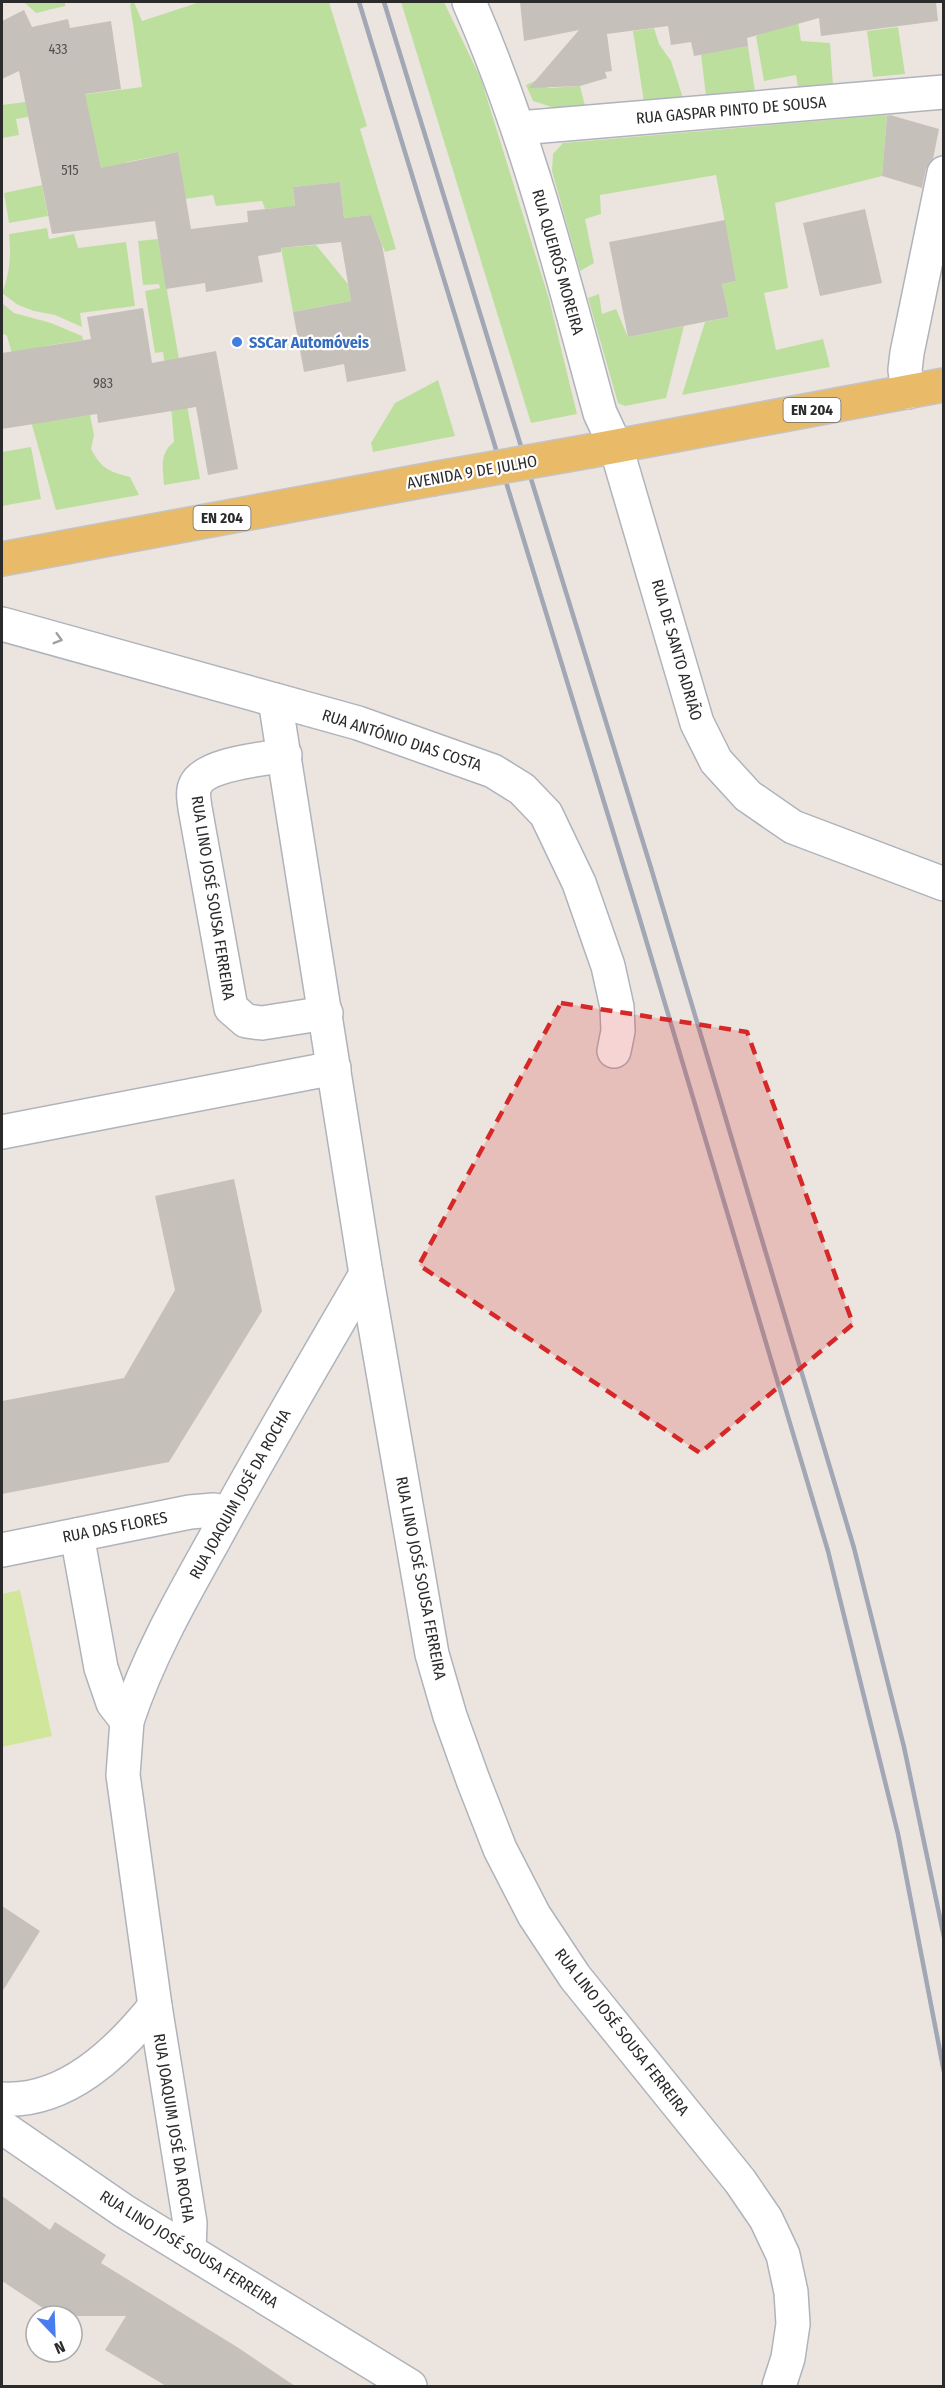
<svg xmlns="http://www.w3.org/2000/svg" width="945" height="2388" font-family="'Fira Sans Condensed',sans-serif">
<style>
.green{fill:#bddf9e}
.pitch{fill:#d0e69b}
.building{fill:#c5c0ba}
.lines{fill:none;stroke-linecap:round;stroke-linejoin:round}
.minor-casing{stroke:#afb3bb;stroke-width:36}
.tertiary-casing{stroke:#afb3bb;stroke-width:36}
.primary-casing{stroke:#c4c4c4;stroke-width:36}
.minor{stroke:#fff;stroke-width:33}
.tertiary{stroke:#fff;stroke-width:33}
.primary{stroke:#e9ba67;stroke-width:33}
.rail{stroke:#a1a7b4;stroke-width:4.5}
.primary-bridge-casing{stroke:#c4c4c4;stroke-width:36;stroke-linecap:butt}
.primary-bridge{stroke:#e9ba67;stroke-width:33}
.oneway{stroke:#a0a0a0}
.marked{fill:#d62828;fill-opacity:0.2;stroke:#d62828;stroke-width:4.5;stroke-dasharray:12 8;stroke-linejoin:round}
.shop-dot{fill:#3f7fe0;stroke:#fff;stroke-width:2}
.labels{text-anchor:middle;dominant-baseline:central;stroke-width:4.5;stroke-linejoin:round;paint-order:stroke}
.number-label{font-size:14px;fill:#52504f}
.shield{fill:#fff;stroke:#6b6b6b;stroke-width:1.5}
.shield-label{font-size:15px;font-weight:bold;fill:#2b2b2b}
.street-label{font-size:16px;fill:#2b2b2b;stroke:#fff}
.shop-label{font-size:16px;font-weight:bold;fill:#366cbe;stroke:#fff;text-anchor:start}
</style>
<rect width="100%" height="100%" fill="#ece5df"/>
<g class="green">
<polygon points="24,2 65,2 65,6 36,13"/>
<polygon points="134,2 142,21 200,2 329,2 367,126 360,129 396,249 385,252 371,215 344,218 340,182 293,187 296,216 275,208 265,209 262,201 216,206 213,195 185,199 178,152 127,162 104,181 89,115 38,115 16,119 19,135 2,138 2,105 142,87 130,4"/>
<polygon points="401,2 444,2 481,79 549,299 577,414 531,423"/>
<polygon points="756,2 795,2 801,41 830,43 833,85 798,88 796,75 764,81 756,36 761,34"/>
<polygon points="898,27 905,74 873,77 867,31"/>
<polygon points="654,28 659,44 671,61 683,98 644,102 633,31"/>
<polygon points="748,46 755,91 706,96 701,54"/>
<polygon points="535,81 549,88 580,86 585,106 558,109 533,101 526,85"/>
<polygon points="887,115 882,176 775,203 788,288 764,293 776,350 823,339 830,367 682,395 705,322 729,317 722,284 736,281 716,175 600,195 601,214 585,219 594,263 580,271 552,171 553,154 563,143"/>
<polygon points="42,185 48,216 9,223 4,193"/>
<path d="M47,228l2,11 25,-5 4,14 48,-6 9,64 -55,7 2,14 -27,-12 -21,-4 -16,-6 -16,-12c8,-20 9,-37 7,-59z"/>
<path d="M158,239l42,240 -36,6c-1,-17 -5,-32 10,-43l-2,-26 -9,-64 -8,1 -10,-62 15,-3 -1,-4 -16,1 -5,-44z"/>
<polygon points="316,245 348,284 351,301 293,312 281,248"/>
<polygon points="599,294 602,314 616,309 628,337 684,326 666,398 625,406 618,403 588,298"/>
<path d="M2,303l12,10 37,10 31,13 1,4 -38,6 12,74 33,-5 4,20 -3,14c11,20 17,22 39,28l9,18 -83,15 -49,-174 -5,-3z"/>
<polygon points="438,380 455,436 373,452 371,443 395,403"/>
<polygon points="31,447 41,499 2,506 2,452"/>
</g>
<polygon class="pitch" points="20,1590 52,1736 2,1747 2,1594"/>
<g class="building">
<polygon points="520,2 936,2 938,21 821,36 819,18 747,38 748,46 694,56 691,42 671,45 668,26 607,34 612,71 605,72 607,78 580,86 529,88 579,30 524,41"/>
<polygon points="24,10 32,27 68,19 70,28 111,21 121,89 85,94 101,168 178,152 191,229 248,222 247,211 295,206 293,187 340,182 344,218 371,215 382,245 406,371 347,382 344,364 304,372 293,312 351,301 341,242 281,248 281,252 258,256 263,282 206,292 205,283 166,289 155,221 52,234 19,71 2,79 2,21"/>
<polygon points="890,115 939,129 933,159 926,169 922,188 882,176 887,116"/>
<polygon points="865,209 882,283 820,296 803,223"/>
<polygon points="725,220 736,281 722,284 729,317 628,337 609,242"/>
<polygon points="143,308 152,363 216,351 238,469 208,475 196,407 98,423 97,414 2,429 2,353 91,339 87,317"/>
<polygon points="234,1179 262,1311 169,1462 2,1494 2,1401 124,1378 175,1290 155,1196"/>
<polygon points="2,1906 40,1931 2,1992"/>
<polygon points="2,2196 50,2230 55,2222 106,2255 101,2263 237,2347 295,2386 166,2386 105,2350 126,2316 55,2316 2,2281"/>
</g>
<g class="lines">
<g class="minor-casing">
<g id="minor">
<path d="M469,2c58,132 93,272 131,411l16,34"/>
<polyline points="519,128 944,92"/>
<polyline points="908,392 905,370 907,353 944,173"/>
<polyline points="2,624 358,723 493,771 522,789 546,814 579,883 608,966 617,1007 618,1031 614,1051"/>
<polyline points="275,700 366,1274 432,1654 450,1716 473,1780 500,1849 534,1915 575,1977 740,2181 766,2219 783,2255 791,2292 793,2324 788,2358 779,2386"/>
<path d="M285,755c-21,4 -79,9 -89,29 -4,7 -2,16 -1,24l36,200 15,13 16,2 64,-10"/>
<polyline points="2,1132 334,1068"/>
<polyline points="77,1535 101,1668 113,1703 127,1721 123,1775 155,2006 190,2223 189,2250"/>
<polyline points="2,1550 190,1512 214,1510 228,1513"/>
<path d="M127,1721c21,-64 54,-122 87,-181 49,-90 101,-178 152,-266"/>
<path d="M2,2099c64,4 116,-47 153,-93"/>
<polyline points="2,2127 124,2211 410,2386"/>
</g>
</g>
<g class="tertiary-casing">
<polyline id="tertiary" points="616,447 697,723 716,761 748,796 793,827 944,884"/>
</g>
<g class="primary-casing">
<g id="primary">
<polyline points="590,451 944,385"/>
<polyline points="2,559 432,479"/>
</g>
</g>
<use href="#minor" class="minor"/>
<use href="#tertiary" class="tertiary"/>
<use href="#primary" class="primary"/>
<g class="rail">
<polyline points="359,2 638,913 828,1551 898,1834 944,2072"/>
<polyline points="384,2 651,868 854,1548 904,1747 944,1937"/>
</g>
<g class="primary-bridge-casing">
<polyline id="primary-bridge" points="432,479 590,451"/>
</g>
<use href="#primary-bridge" class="primary-bridge"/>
</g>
<defs><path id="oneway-chevron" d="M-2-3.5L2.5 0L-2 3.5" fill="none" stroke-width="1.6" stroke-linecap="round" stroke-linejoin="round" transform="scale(1.5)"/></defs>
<use class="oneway" href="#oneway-chevron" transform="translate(58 639) rotate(16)"/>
<path class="marked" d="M561,1003l186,29 106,292 -153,129 -281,-188z"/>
<circle class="shop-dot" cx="237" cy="342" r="6"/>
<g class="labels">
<g class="number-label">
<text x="58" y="49">433</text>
<text x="70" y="170">515</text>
<text x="103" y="383">983</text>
</g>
<g class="shield">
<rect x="783.5" y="398" width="57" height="24" rx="4.5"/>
<rect x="193.5" y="506" width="57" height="24" rx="4.5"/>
</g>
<g class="shield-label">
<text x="812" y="410">EN 204</text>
<text x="222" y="518">EN 204</text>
</g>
<g class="street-label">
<text transform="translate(731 110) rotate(-5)">RUA GASPAR PINTO DE SOUSA</text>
<text transform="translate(558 262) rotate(74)">RUA QUEIRÓS MOREIRA</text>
<text transform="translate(472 472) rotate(-10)">AVENIDA 9 DE JULHO</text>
<text transform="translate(677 650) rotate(74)">RUA DE SANTO ADRIÃO</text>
<text transform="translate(402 740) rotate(18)">RUA ANTÓNIO DIAS COSTA</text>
<text transform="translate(213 898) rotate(81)">RUA LINO JOSÉ SOUSA FERREIRA</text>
<text transform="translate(240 1494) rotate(-61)">RUA JOAQUIM JOSÉ DA ROCHA</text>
<text transform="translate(115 1527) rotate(-11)">RUA DAS FLORES</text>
<text transform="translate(421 1578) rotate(79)">RUA LINO JOSÉ SOUSA FERREIRA</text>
<text transform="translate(622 2032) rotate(52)">RUA LINO JOSÉ SOUSA FERREIRA</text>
<text transform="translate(174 2128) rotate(81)">RUA JOAQUIM JOSÉ DA ROCHA</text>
<text transform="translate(189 2249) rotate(32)">RUA LINO JOSÉ SOUSA FERREIRA</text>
</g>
<g class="shop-label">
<text x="249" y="342">SSCar Automóveis</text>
</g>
</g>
<rect width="945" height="2388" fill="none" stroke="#2b2b2b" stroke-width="6"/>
<g transform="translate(54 2334) rotate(157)"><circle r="28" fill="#ffffff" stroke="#aaaaaa" stroke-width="1.5"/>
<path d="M0-4.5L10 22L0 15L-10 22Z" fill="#487cef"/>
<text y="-9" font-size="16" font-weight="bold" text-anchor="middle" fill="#2b2b2b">N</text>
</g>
</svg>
